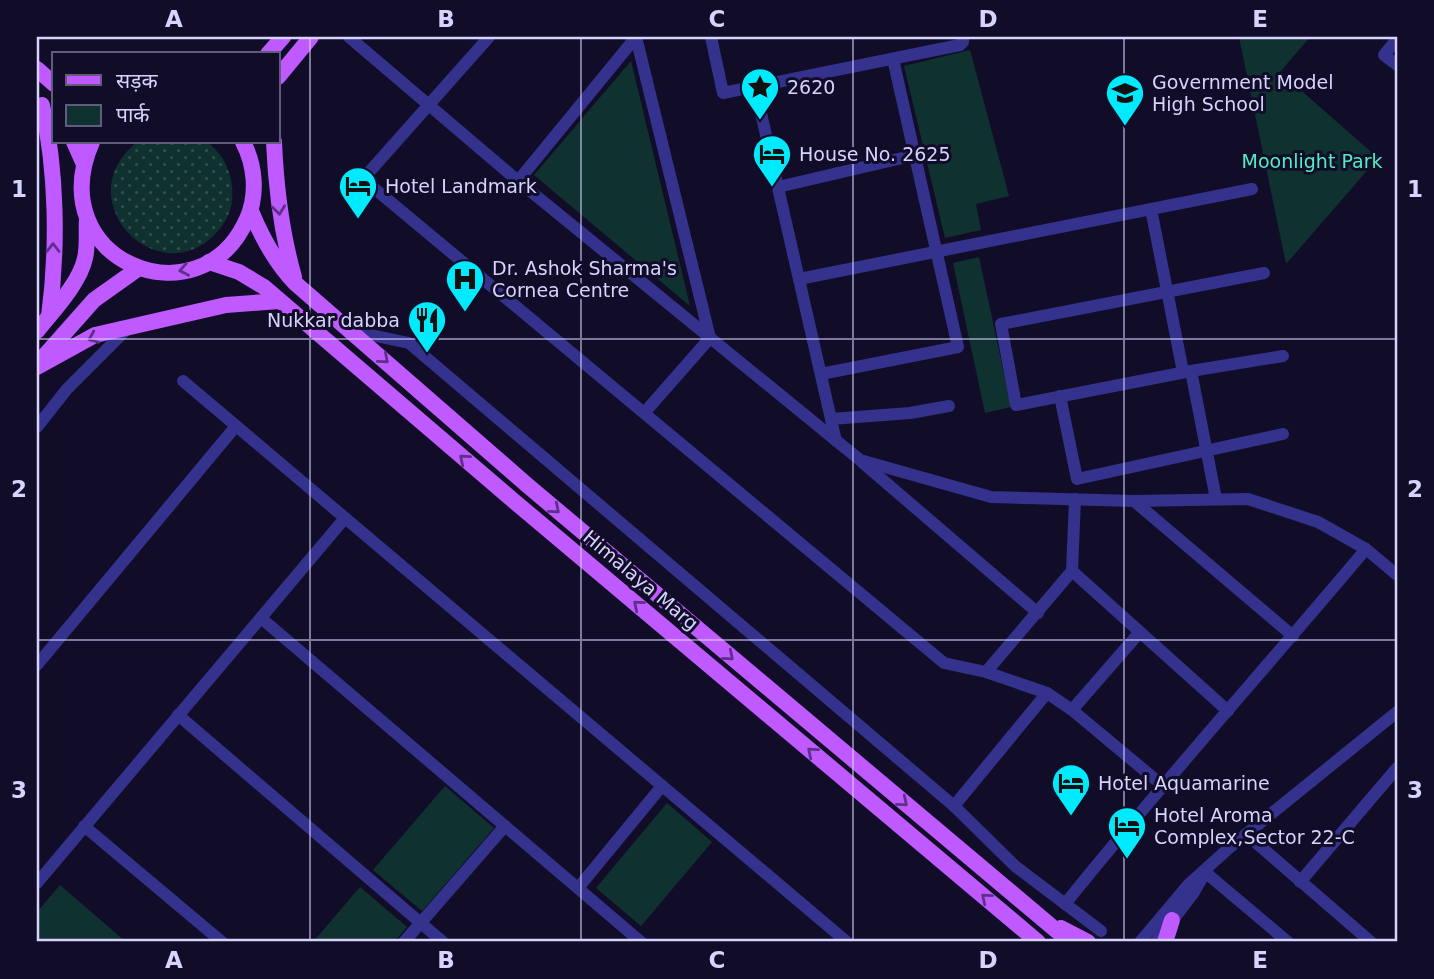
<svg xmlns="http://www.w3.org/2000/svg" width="1434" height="979" font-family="'DejaVu Sans','Noto Sans Devanagari',sans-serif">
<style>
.green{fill:#0f3230}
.garden{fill:url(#garden-dots)}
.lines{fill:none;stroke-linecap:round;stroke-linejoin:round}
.minor{stroke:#34328c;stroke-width:12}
.major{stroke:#be5aff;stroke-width:16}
.oneway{stroke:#5f3089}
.grid{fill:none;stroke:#d7d3ff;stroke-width:2;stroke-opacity:0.55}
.labels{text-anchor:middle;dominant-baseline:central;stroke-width:6;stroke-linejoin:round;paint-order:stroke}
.poi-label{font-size:19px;fill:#d7d3ff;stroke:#110d28;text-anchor:start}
.park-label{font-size:19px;fill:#52edc2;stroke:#110d28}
.street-label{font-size:19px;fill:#d7d3ff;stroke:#110d28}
.neatline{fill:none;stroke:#d7d3ff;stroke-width:2.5}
.grid-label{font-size:23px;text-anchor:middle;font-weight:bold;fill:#d7d3ff}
</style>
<defs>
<pattern id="garden-dots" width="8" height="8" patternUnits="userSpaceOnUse" patternTransform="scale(1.75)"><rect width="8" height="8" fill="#0f3230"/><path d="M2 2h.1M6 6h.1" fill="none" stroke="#314f4f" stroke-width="1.8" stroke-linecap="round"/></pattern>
</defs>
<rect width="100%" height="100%" fill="#110d28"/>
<g class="green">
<polygon points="1239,37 1310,37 1280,72 1378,158 1286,264"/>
<polygon points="970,50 1009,196 976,204 981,230 945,238 904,66"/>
<polygon points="631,61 690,306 534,175"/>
<polygon points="979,257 1011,407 985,413 953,263"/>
<polygon points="445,786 494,828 422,911 373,870"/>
<polygon points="667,803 712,842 641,926 596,888"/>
<polygon points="60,885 126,942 37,942 37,912"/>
<polygon points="360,887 407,927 394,942 313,942"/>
</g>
<path class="garden" d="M137,142c13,0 59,-3 69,0 6,2 11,10 15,14 14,21 16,50 1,70 -58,76 -159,-25 -85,-84z"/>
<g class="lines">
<g class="minor">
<polyline points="349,37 518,181 860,460 991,497 1134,501 1248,499 1318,522 1366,549 1397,575"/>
<polyline points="489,37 363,179 944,663 986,672 1047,693 1072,710 1162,785"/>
<polyline points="636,37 710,338 645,412"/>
<polyline points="711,37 723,93 960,45 963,42 963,37"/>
<polyline points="1397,39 1384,55 1397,65"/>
<polyline points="755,87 836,441"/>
<polyline points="518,181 636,37"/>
<polyline points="778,187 915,155"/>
<polyline points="1151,209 1183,372"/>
<polyline points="1264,273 1001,324 1016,405 1191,371 1283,356"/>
<polyline points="799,279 1252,189"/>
<polyline points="352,331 409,343 954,806 1015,866 1101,931"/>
<polyline points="1191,371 1216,499"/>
<polyline points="821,374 958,347 893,59"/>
<polyline points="183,381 847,942"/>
<polyline points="1060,396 1077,479 1283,434"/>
<polyline points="831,419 910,413 949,406"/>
<polyline points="37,427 67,389 129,327"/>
<polyline points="863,463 1038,613"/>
<polyline points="1134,501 1293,636"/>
<polyline points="1072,571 1228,711"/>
<polyline points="261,618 641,942"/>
<polyline points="37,665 236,426"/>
<polyline points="986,672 1072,571 1075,499"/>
<polyline points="1072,710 1139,633"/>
<polyline points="178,715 443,942"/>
<polyline points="954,806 1047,693"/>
<polyline points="84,826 222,942"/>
<polyline points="1246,834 1371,942"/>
<polyline points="1205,872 1288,942"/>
<polyline points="1300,882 1397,768"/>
<polyline points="37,883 345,518"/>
<polyline points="578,888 662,786"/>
<path d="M1065,904c97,-121 201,-236 301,-355"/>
<polyline points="404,942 505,826"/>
<polyline points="1140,942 1188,885 1229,848 1397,712"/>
<polyline points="1156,942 1194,892 1202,878"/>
</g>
<g class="major">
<polyline points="268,54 283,37"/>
<polyline points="37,69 54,84"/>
<polyline points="278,77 311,37"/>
<path d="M42,105c15,66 16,144 7,211"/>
<polyline points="74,142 83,162"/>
<path d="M92,142c-52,119 108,183 155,77 11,-25 8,-54 -4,-77"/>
<path d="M274,142c2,47 7,89 20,135"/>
<path d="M251,211c11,27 24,51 44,72l232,202 543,457"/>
<polyline points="209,262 239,272 264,287 515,502 1038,942"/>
<path d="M37,331c15,-19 43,-48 48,-73 3,-12 1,-26 2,-39"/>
<polyline points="39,362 94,300 139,268"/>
<polyline points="37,367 95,335 226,305 279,301"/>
<polyline points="1061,928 1088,942"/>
<polyline points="1165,942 1172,920"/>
</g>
</g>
<defs><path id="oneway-chevron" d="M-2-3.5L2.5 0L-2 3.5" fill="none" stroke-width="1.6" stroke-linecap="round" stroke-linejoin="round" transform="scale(1.75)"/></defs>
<g class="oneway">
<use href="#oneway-chevron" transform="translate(279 210) rotate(83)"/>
<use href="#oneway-chevron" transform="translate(53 248) rotate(-90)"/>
<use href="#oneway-chevron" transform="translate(184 270) rotate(169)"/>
<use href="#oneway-chevron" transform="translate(93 338) rotate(157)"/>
<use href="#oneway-chevron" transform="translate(384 359) rotate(41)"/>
<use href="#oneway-chevron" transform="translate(464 459) rotate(-140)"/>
<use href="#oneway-chevron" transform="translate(555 509) rotate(40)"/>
<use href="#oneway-chevron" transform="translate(638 605) rotate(-140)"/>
<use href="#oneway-chevron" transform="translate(729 656) rotate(40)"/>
<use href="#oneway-chevron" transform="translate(812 752) rotate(-140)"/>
<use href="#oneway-chevron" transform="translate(903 802) rotate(40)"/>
<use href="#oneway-chevron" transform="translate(986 898) rotate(-140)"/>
</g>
<path class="grid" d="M310,37v905M581,37v905M853,37v905M1124,37v905M37,339h1360M37,640h1360"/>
<defs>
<g id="sight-pin" transform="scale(2.0125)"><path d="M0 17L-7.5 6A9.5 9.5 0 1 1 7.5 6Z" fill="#00eafe" stroke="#110d28"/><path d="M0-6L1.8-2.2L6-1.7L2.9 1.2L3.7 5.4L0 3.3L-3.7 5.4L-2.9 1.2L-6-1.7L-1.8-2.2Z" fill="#111"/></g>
<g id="school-pin" transform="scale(2.0125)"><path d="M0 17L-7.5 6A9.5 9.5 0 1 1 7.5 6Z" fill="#00eafe" stroke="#110d28"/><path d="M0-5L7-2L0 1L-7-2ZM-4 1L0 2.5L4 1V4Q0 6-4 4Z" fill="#111"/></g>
<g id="hotel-pin" transform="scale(2.0125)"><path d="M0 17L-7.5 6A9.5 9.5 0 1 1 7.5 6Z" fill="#00eafe" stroke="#110d28"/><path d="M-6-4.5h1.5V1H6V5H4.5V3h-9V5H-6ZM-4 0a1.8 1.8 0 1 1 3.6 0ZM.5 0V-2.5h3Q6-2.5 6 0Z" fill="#111"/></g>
<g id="hospital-pin" transform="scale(2.0125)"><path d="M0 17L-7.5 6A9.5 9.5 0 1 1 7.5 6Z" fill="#00eafe" stroke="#110d28"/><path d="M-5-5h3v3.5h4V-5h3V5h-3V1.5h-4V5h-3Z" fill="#111"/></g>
<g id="restaurant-pin" transform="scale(2.0125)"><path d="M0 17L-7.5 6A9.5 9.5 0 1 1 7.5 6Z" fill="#00eafe" stroke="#110d28"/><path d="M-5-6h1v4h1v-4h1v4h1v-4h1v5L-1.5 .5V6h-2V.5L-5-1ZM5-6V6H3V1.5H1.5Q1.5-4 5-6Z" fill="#111"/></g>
</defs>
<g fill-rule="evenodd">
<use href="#sight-pin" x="760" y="87"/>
<use href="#school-pin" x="1125" y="93"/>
<use href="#hotel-pin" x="772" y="154"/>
<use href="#hotel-pin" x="358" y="186"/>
<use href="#hospital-pin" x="465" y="279"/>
<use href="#restaurant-pin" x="427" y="320"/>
<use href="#hotel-pin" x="1071" y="783"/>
<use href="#hotel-pin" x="1127" y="826"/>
</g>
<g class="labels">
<g class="poi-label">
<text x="1152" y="82">Government Model<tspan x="1152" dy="22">High School</tspan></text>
<text x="787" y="87">2620</text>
<text x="799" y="154">House No. 2625</text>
<text x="385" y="186">Hotel Landmark</text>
<text x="492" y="268">Dr. Ashok Sharma's<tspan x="492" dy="22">Cornea Centre</tspan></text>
<text x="400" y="320" text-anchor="end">Nukkar dabba</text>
<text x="1098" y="783">Hotel Aquamarine</text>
<text x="1154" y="815">Hotel Aroma<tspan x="1154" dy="22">Complex,Sector 22-C</tspan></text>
</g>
<g class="park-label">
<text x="1312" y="161">Moonlight Park</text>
</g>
<g class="street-label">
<text transform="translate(641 580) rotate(40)">Himalaya Marg</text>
</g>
</g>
<rect width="1434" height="979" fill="none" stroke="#110d28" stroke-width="77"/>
<rect x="52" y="52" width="228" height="91" fill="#110d28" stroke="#605c7e" stroke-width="2"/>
<rect x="66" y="75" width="35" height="10" fill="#be5aff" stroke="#605c7e" stroke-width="2"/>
<text x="116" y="88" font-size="21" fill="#d7d3ff">सड़क</text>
<rect x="66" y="105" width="35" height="21" fill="#0f3230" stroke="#605c7e" stroke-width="2"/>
<text x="116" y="122" font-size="21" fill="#d7d3ff">पार्क</text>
<rect x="38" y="38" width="1358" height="902" class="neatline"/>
<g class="grid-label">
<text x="174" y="27">A</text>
<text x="446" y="27">B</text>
<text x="717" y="27">C</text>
<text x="988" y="27">D</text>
<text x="1260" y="27">E</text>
<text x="19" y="197">1</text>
<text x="1415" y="197">1</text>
<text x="19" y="497">2</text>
<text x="1415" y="497">2</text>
<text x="19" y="798">3</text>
<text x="1415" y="798">3</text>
<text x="174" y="968">A</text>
<text x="446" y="968">B</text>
<text x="717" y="968">C</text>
<text x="988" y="968">D</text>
<text x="1260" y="968">E</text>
</g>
</svg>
